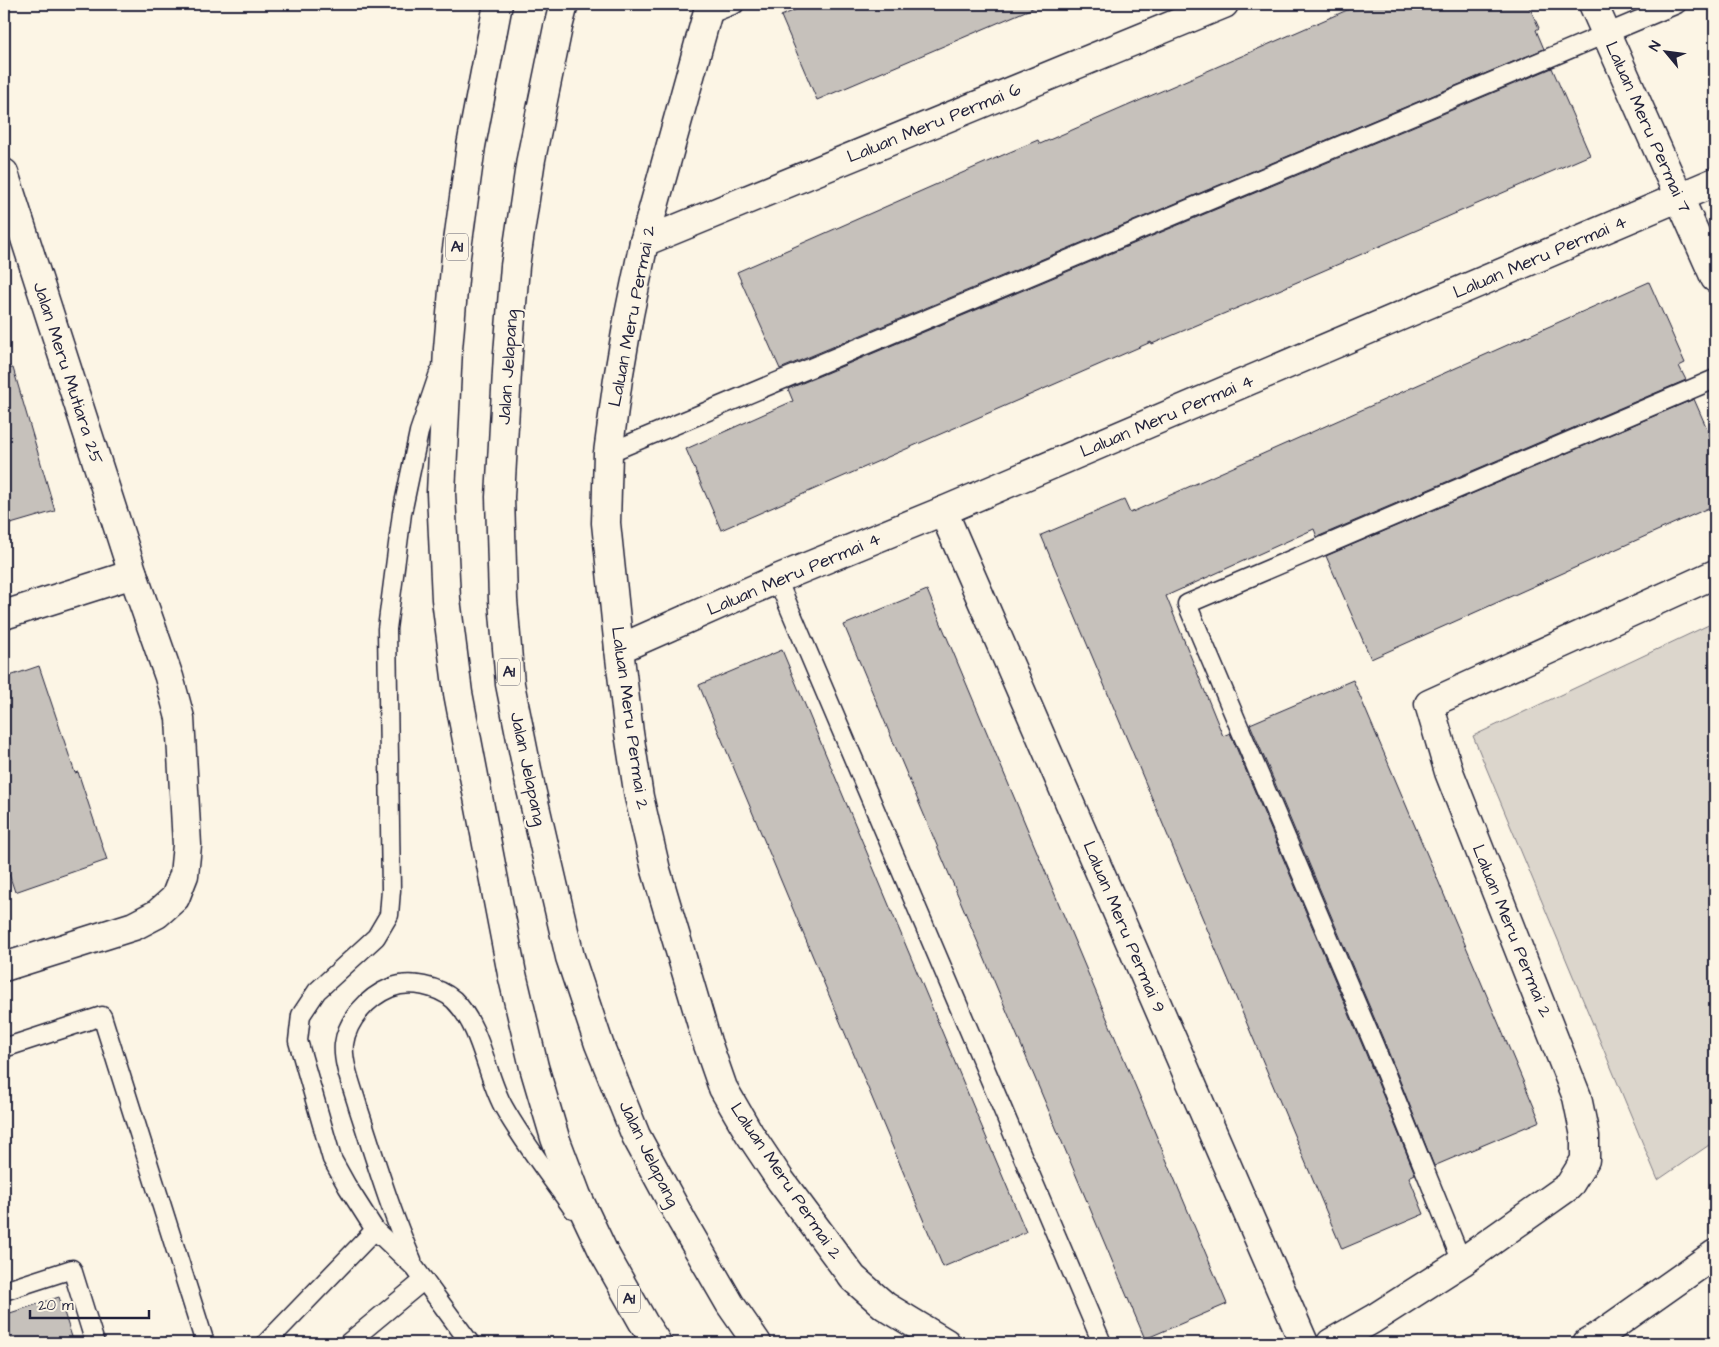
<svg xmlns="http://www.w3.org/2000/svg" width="1719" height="1347" font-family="'Architects Daughter',sans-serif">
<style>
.green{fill:#dcd6cc;stroke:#7f7c84}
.building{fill:#c6c1bb;stroke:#22223b}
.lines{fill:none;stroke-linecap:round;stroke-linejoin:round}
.lane-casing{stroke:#22223b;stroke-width:21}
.street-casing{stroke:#22223b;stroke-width:31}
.secondary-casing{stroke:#22223b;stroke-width:31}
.primary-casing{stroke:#22223b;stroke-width:31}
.lane{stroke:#fcf5e5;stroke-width:18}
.street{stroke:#fcf5e5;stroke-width:28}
.secondary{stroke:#fcf5e5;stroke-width:28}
.primary{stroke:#fcf5e5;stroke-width:28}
.labels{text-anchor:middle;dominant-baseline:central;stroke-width:4.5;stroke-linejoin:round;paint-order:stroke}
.shield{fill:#fcf5e5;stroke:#63616e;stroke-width:1}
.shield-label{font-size:16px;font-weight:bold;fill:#22223b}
.street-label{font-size:18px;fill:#22223b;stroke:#fcf5e5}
</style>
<rect width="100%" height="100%" fill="#fcf5e5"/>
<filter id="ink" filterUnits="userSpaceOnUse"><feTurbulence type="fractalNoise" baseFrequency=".02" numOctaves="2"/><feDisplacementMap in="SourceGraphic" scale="10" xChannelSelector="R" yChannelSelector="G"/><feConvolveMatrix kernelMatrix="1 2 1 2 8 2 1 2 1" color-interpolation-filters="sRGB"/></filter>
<g filter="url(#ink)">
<polygon class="green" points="1715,622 1715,1141 1658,1180 1473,736"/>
<g class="building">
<polygon points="809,4 1042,4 817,100 781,16"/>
<polygon points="1361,4 1528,4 1539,28 1536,30 1544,49 780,369 737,272 1003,155 1038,140 1040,144"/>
<polygon points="1552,68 1590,155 1242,306 1152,344 1151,342 721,530 686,449 793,401 788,389"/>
<polygon points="1649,282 1685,363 1679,366 1686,380 1317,537 1314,529 1166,596 1223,736 1230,733 1364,1049 1415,1174 1409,1177 1424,1214 1342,1249 1041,535 1124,500 1130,513"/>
<polygon points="13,368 55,511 4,526 4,369"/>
<polygon points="1694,399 1715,447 1715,505 1371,659 1326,556"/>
<polygon points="927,590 1227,1304 1145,1339 844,625"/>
<polygon points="782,650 1026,1232 943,1267 699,685"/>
<polygon points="39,666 75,773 78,772 107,860 15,892 4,859 4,678"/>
<polygon points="1353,680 1540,1121 1434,1166 1384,1041 1250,724"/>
<polygon points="59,1297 74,1343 4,1343 4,1315"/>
</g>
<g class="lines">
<g class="lane-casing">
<g id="lane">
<polyline points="707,15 735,4"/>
<polyline points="439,373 419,432 402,513 387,629 391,890 389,915 376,937 317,991 301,1015 298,1041 332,1159 347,1186 375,1230 415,1268 470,1343"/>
<polyline points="608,453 1677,4"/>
<polyline points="777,579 1102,1343"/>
<polyline points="4,1048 102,1016 205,1343"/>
<path d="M412,1260c-22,-50 -37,-101 -54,-153 -5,-18 -16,-44 -14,-63 3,-24 24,-47 46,-56 20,-8 48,-2 64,12 28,28 31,72 49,106 20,36 47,70 70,103"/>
<polyline points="1462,1262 1374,1045 1187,604 1715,379"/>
<polyline points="4,1291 72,1269 95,1343"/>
<polyline points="266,1343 375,1230"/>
<polyline points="348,1343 424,1280"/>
</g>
</g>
<g class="street-casing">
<g id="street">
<polyline points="710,4 644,242 629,315 618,379 608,453 606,523 619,649 629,733 639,797 656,870 707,1042 723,1088 749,1133 781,1181 853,1278 885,1306 946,1343"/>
<polyline points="1593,4 1715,278"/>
<polyline points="4,173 133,574 169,677 180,718 187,845 184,875 175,898 157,914 134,926 4,967"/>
<polyline points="644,242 1224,4"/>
<polyline points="943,511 1304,1343"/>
<polyline points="4,615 133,574"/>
<polyline points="619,649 777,579 943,511 1715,182"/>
<polyline points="1331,1343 1373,1319 1462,1262 1569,1186 1585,1160 1585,1136 1577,1097 1449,772 1429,704 1715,574"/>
</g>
</g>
<g class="secondary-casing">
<polyline id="secondary" points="1589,1343 1715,1254"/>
</g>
<g class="primary-casing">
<g id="primary">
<polyline points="498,4 471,146 456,256 448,349 441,493 446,599 458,693 512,974 534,1067 555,1138 577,1196 604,1253 643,1322 657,1343"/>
<polyline points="564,4 558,27 531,159 515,266 508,354 500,497 503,600 510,684 531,789 570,957 599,1044 636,1136 682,1221 730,1304 757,1343"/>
<polyline points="1587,1343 1592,1340"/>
</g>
</g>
<use href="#lane" class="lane"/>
<use href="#street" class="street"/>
<use href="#secondary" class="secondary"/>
<use href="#primary" class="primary"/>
</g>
</g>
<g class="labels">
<g class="shield">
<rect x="446" y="233.5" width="22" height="27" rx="4"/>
<rect x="498" y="658.5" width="22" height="27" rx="4"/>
<rect x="618" y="1285.5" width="22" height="27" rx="4"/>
</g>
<g class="shield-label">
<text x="457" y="247">A1</text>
<text x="509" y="672">A1</text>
<text x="629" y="1299">A1</text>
</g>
<g class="street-label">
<text transform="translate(934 123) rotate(-22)">Laluan Meru Permai 6</text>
<text transform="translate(1648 127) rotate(66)">Laluan Meru Permai 7</text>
<text transform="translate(1540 257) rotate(-23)">Laluan Meru Permai 4</text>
<text transform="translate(632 316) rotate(-79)">Laluan Meru Permai 2</text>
<text transform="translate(508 367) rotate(-86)">Jalan Jelapang</text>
<text transform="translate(68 373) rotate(72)">Jalan Meru Mutiara 25</text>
<text transform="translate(1167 416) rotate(-23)">Laluan Meru Permai 4</text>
<text transform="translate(794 574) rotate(-23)">Laluan Meru Permai 4</text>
<text transform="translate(630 718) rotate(82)">Laluan Meru Permai 2</text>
<text transform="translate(528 769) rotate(78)">Jalan Jelapang</text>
<text transform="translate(1124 927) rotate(67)">Laluan Meru Permai 9</text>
<text transform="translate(1512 931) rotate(68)">Laluan Meru Permai 2</text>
<text transform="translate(649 1154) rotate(64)">Jalan Jelapang</text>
<text transform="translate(786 1181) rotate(56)">Laluan Meru Permai 2</text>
</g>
</g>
<rect width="1719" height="1347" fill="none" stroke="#fcf5e5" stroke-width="20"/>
<rect x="10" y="10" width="1699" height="1327" fill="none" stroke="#22223b" stroke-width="2" filter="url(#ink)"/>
<g transform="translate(1666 52) rotate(299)" stroke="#fcf5e5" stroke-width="4" paint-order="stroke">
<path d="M0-4L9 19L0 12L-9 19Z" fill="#22223b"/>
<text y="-8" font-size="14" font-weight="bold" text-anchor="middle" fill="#22223b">N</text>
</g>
<path d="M30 1310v8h119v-8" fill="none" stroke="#22223b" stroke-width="2.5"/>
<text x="38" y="1310" font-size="15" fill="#22223b" stroke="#fcf5e5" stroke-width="4" paint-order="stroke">20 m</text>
</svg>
